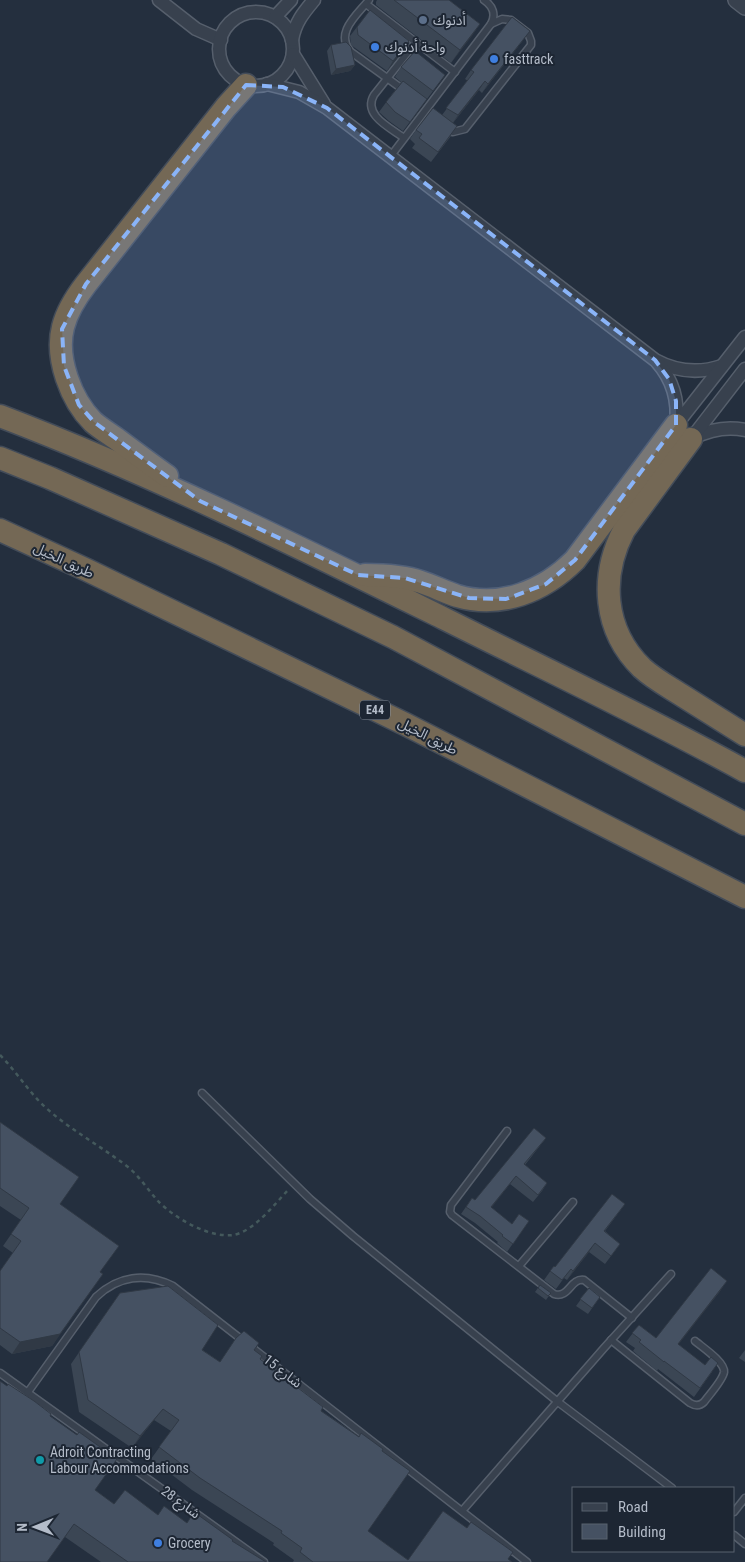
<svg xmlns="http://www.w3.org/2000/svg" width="745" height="1562" font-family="'Roboto Condensed','Noto Sans Arabic',sans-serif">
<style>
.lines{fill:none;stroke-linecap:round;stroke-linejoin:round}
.service-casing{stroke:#565f6c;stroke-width:9}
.minor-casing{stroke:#565f6c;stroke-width:15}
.tertiary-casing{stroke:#565f6c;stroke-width:18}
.motorway-casing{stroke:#434c59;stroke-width:25}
.path{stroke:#44595c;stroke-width:2.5;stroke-dasharray:4 4;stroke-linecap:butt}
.service{stroke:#38414e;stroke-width:6}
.minor{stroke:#38414e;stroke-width:12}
.tertiary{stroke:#38414e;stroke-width:15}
.motorway{stroke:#746855;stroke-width:22}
.wall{fill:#3b4654}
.shaded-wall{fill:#303945}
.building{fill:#455162;stroke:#303945}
.marked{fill:#8ab4f8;fill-opacity:0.2;stroke:#8ab4f8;stroke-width:4;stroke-dasharray:10 6;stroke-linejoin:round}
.service-dot{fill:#5c6f8a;stroke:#1d2633;stroke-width:2}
.shop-dot{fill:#3f7fe0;stroke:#1d2633;stroke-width:2}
.culture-dot{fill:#0f9aa8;stroke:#1d2633;stroke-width:2}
.labels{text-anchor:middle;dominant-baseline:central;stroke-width:4;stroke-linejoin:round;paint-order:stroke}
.shield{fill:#1d2633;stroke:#878f9c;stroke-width:1}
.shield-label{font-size:12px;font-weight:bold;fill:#b4bcc9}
.poi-label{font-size:14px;fill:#b4bcc9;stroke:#1d2633;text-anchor:start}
.street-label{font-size:14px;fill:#b4bcc9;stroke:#1d2633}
</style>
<rect width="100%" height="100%" fill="#242f3e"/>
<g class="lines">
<g class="service-casing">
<g id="service">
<path d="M369,0c-12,15 -35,33 -18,52l54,39"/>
<polyline points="366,4 455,72"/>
<polyline points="446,127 453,132 465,129 531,45 531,41 528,33 511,20 502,19 491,24"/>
<path d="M404,138c-13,-10 -42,-23 -30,-43l42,-53"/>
<path d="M390,157l101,-133c5,-9 2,-18 -7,-24"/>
<polyline points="202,1093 310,1199 353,1236 558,1402 672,1488"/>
<path d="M507,1131l-56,74 -1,7 2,3 102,79c15,5 16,-16 30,-14l48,38"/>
<polyline points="519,1266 573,1202"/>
<path d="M611,1340l79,63c5,3 10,3 14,-1 5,-7 19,-22 20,-30 1,-10 -22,-25 -29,-31"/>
<polyline points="0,1373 264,1562"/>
<path d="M28,1392l68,-95c22,-21 49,-25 77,-11l354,276"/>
<polyline points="462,1511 604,1348 671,1274"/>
<polyline points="734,1512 745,1498"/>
<polyline points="734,1535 745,1544"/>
</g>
</g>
<g class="minor-casing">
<g id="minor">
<polyline points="159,0 196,29 221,40"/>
<circle cx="256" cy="49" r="37"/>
<polyline points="275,17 291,0"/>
<path d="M292,40c3,-17 11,-27 22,-40"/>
<polyline points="293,54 324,104"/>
<path d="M267,84l32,8 28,16 328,252c22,12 43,14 67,6"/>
<path d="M657,362c16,18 22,38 19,63"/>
<polyline points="676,425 745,337"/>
<path d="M693,438c16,-8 34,-12 52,-8"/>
<polyline points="691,439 745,369"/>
</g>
</g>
<g class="tertiary-casing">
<polyline id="tertiary" points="736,0 745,7"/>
</g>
<g class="motorway-casing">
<g id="motorway">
<path d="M0,416c152,58 299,131 445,203 100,50 202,98 300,152"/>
<path d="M691,439l-67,91c-24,46 -21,100 18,138 12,11 27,19 41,28 21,13 41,26 62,39"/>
<polyline points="0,458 50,478 221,554 393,637 745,824"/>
<path d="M167,476c-17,-12 -33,-24 -49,-36 -8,-6 -17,-11 -25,-18 -22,-22 -38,-64 -30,-95 4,-16 13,-30 23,-43l140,-177 20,-22"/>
<polyline points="0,530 87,570 405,724 745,897"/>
<path d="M365,575c19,0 39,1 56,7 12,4 24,10 36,14 44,13 87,-5 118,-36l101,-135"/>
</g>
</g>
<path class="path" d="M0,1055c16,16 28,36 45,52 25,23 56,39 83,60 12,10 20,23 30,34 16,17 51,37 75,34 20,-3 41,-30 55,-45"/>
<use href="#service" class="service"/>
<use href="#minor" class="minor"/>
<use href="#tertiary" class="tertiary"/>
<use href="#motorway" class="motorway"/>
</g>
<g class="wall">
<polygon points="377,0 449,0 480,24 451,63 376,5 376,2"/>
<polygon points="357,27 403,51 387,71 351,45 350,36"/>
<polygon points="524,39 482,93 479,90 453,123 451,136 431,162 412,148 415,144 410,139 416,130 442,115 468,81 465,79 471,70"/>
<polygon points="331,45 355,65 350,71 331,75 327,51"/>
<polygon points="401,67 445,75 403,131 389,121 379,112 401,82 395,77"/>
<polygon points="0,1122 60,1204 100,1272 52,1346 12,1354 0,1345 0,1271 13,1253 3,1246 21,1220 0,1206"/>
<polygon points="546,1138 525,1165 547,1183 542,1191 533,1202 510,1184 491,1207 512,1224 529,1221 507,1252 497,1243 498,1242 475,1223 461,1214 472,1198 475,1200"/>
<polygon points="625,1204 605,1231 620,1244 605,1264 589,1252 567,1280 564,1278 556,1289 544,1280 554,1266 555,1267"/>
<polygon points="540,1285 551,1293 546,1300 535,1292"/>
<polygon points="589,1288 600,1297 588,1314 576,1306"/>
<polygon points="721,1290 678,1344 712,1372 694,1397 658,1369 657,1371 633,1351 635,1348 626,1342 639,1325 656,1338"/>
<polygon points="120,1293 220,1362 259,1343 254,1351 260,1359 321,1411 382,1451 368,1531 408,1560 508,1559 512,1562 293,1562 294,1560 273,1545 274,1543 192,1490 151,1459 171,1431 154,1420 132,1448 79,1412 71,1364"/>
<polygon points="745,1350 745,1362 739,1358"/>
<polygon points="50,1416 95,1490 114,1504 187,1523 232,1541 266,1562 101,1562 65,1537"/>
</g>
<g class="shaded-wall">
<polygon points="480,24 472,36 451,63 460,50"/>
<polygon points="530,31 524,39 482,93 488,84"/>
<polygon points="409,41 403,51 387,71 393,61"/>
<polygon points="355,65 350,71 331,75 336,69"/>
<polygon points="485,81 479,90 452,124 458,115"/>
<polygon points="516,1176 510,1184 486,1215 491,1207"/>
<polygon points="595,1243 589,1252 567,1280 573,1271"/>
<polygon points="103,1274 52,1346 12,1354 20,1342"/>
<polygon points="727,1281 721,1290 672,1353 678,1344"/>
<polygon points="163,1409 154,1420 132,1448 140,1436"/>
</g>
<g class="building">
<polygon points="394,0 449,0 480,24 460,50"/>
<polygon points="370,10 409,41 393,61 358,35 357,27"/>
<polygon points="512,17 530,31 488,84 485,81 458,115 446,108 474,72 471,70"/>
<polygon points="346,42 351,47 355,65 336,69 331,45"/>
<polygon points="415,51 445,75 433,91 401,67"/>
<polygon points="403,81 427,99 410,122 395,112 386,102"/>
<polygon points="433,108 457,126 438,152 419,138 422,134 416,130"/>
<polygon points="0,1122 79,1177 60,1204 119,1246 100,1272 103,1274 60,1334 20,1342 0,1328 0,1271 21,1241 11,1234 29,1208 0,1188"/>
<polygon points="534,1128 546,1138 524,1164 547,1183 538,1195 516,1176 491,1207 512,1224 519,1214 529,1221 513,1244 502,1236 503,1235 480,1216 466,1207 472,1198 475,1200"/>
<polygon points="612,1194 625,1204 604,1231 620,1244 611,1256 595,1243 573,1271 571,1269 562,1280 550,1271 554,1266 555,1267"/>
<polygon points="711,1268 727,1281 678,1344 705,1365 711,1357 718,1363 700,1388 664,1361 664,1362 639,1342 641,1340 632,1333 639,1325 656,1338"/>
<polygon points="540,1285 551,1293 548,1296 538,1288"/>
<polygon points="168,1286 218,1325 202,1350 220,1362 236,1338 244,1331 259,1343 254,1350 262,1356 260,1359 323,1407 321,1411 359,1437 361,1433 383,1449 382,1451 410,1471 368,1531 408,1560 443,1511 467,1528 471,1522 513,1552 508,1559 512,1562 313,1562 300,1552 302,1548 281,1533 282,1531 200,1478 159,1447 179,1420 163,1409 140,1436 88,1400 79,1352 120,1293"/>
<polygon points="589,1288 600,1297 592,1308 580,1299"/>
<polygon points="0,1381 7,1386 8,1384 34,1401 51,1414 50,1416 77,1435 79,1432 117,1459 95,1490 114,1504 125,1490 158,1515 164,1506 187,1523 194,1512 233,1540 232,1541 266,1562 128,1562 74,1524 47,1562 0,1562"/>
</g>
<path class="marked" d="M246,85l37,2 44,21 328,252 14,19 7,22v24l-101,135 -29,24 -40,15 -37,-1 -64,-20 -47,-3 -158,-74 -106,-79 -15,-17 -15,-39 -2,-37 24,-45z"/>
<circle class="service-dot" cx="423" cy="20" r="5"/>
<g class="shop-dot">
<circle cx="375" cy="47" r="5"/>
<circle cx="494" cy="59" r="5"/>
<circle cx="158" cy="1543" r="5"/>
</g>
<circle class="culture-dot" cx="40" cy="1460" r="5"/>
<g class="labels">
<rect class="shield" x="360" y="700.5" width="30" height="19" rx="4"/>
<g class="shield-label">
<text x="375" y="710">E44</text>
</g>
<g class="poi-label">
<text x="433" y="20">أدنوك</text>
<text x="385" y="47">واحة أدنوك</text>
<text x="504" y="59">fasttrack</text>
<text x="50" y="1452">Adroit Contracting<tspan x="50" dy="16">Labour Accommodations</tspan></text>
<text x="168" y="1543">Grocery</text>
</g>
<g class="street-label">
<text transform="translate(64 560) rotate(25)">طريق الخيل</text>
<text transform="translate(428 736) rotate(27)">طريق الخيل</text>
<text transform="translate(283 1371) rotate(38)">شارع 15</text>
<text transform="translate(181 1502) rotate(36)">شارع 28</text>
</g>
</g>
<rect x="572" y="1487" width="162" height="65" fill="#1d2633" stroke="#59626f"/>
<rect x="582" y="1503" width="25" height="8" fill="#38414e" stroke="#59626f"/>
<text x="618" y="1512" font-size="15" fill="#b4bcc9">Road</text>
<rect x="582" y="1524" width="25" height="15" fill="#455162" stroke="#59626f"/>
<text x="618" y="1537" font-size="15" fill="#b4bcc9">Building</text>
<g transform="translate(35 1527) rotate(269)" stroke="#1d2633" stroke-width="4" paint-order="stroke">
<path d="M0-4L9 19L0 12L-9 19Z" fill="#b4bcc9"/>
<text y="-8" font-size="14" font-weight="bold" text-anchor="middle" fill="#b4bcc9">N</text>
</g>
</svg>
